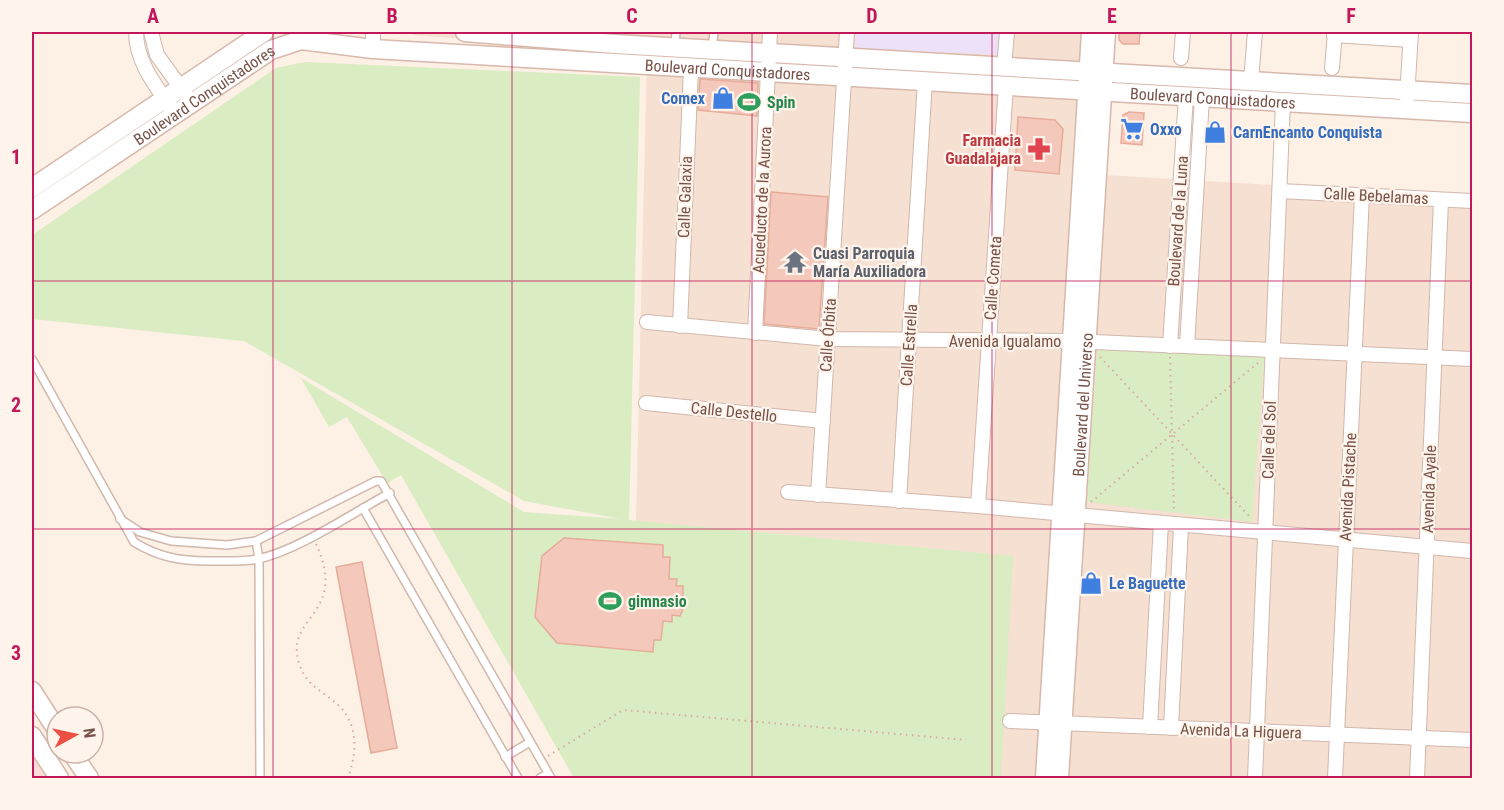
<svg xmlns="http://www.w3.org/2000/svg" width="1504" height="810" font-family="'Roboto Condensed',sans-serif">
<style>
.residential{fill:#f5e0d2}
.commercial{fill:#feddd8}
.education{fill:#ede1fa}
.green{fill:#d9ecc2}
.building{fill:#f4c8bb;stroke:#e7ac9a;stroke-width:1.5}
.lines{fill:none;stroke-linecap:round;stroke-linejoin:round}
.lane-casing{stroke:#d1b7ac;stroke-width:10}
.street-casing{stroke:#d1b7ac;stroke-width:16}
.secondary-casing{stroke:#d8b8ac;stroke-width:21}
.path{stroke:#d9ab9e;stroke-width:2;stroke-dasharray:1.5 4.5;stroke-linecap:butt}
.lane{stroke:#fff;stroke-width:7}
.street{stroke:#fff;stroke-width:14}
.secondary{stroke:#fff;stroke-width:18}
.grid{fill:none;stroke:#c2185b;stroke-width:1.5;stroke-opacity:0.55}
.labels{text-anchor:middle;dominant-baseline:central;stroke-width:4.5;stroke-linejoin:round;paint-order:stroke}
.street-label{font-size:16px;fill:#775248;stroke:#fff4eb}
.shop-label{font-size:16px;font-weight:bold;fill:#366cbe;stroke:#fff4eb;text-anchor:start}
.leisure-label{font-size:16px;font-weight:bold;fill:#27864d;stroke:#fff4eb;text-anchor:start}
.health-label{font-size:16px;font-weight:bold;fill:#be3a42;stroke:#fff4eb;text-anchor:end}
.worship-label{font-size:16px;font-weight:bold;fill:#5b616d;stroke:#fff4eb;text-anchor:start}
.neatline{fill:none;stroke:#c2185b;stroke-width:2}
.grid-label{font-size:20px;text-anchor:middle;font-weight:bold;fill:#c2185b}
</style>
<rect width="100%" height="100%" fill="#fdf0e4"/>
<polygon class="residential" points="413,32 1096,32 1088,174 1472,197 1472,778 1001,778 1012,556 636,521 647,53 413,35"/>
<polygon class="commercial" points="32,739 57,778 32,778"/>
<polygon class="education" points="856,32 1002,32 1001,55 855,48"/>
<g class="green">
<polygon points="305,62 640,77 629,520 1013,556 1001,778 574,778 401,475 387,483 347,417 329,427 301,378 524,512 621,519 524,501 244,341 32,319 32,235 276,68"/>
<polygon points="1097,350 1264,357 1252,522 1087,502"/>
</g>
<g class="building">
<polygon points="1119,32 1140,32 1139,44 1123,44 1119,40"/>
<polygon points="700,79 758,83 757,116 698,110"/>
<polygon points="1129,112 1144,113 1142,145 1121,143 1123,115"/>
<polygon points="1018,117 1055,120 1063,129 1059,174 1015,170"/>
<polygon points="771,192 828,197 819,329 764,324"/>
<polygon points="564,538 663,545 663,557 670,557 669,579 677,579 676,586 683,586 683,609 680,616 672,615 672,622 663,621 661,640 654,640 653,652 557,643 535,617 542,556"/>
<polygon points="362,562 397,748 371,753 336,567"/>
</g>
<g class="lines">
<g class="lane-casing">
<g id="lane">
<polyline points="675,45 676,32"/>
<polyline points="712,49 714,32"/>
<path d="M32,359l102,183c24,15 46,19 74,19 16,0 34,1 50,-2 41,-9 94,-46 132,-66"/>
<polyline points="363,508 518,778"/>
<polyline points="120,519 140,532 171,541 227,545 256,541 376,481 381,481 551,778"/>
<polyline points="256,541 259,559 260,778"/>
<polyline points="505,757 530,742"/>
<polyline points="540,778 548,774"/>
</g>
</g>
<g class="street-casing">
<g id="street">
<path d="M136,32c0,32 23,58 40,83"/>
<polyline points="151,32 157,55 186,95"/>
<polyline points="1334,35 1410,40"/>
<polyline points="373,49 373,32"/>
<polyline points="1181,58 1183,32"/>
<polyline points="1004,67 1007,32"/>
<polyline points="1332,68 1335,32"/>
<polyline points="1251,81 1255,32"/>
<polyline points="1407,98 1411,32"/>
<polyline points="1280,191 1472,201"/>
<polyline points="647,322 828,339 1072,341 1472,359"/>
<polyline points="680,326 691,68"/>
<polyline points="755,333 770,32"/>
<polyline points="1170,346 1186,96"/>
<polyline points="1187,346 1202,98"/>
<polyline points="646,403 823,421"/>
<polyline points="788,492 978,506 1472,551"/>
<polyline points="818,495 847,32"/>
<polyline points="899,501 925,81"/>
<polyline points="978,506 1006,85"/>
<polyline points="1010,721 1472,740"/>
<polyline points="1150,727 1161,523"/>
<polyline points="1171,728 1181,526"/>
<polyline points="1255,778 1283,102"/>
<polyline points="1335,778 1362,195"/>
<polyline points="1417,778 1441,200"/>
</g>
</g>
<g class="secondary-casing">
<g id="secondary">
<polyline points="465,32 615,44 1472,94"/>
<polyline points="32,188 264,32"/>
<path id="s1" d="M32,210l239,-160 30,-10 72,9 1099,64"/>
<polyline points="32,691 57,730"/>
<polyline points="32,736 59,778"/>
<polyline points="72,753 89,778"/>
<polyline points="1045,778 1091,32"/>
<path id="s2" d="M1059,778l47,-746"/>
</g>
</g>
<g class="path">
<polyline points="1100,357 1250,517"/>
<polyline points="1170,357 1174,513"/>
<polyline points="1091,502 1259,362"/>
<path d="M316,544c8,17 14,38 5,57 -11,23 -31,32 -22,62 8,26 27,28 43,46 17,20 14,47 6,69"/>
<polyline points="548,756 623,710 966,740"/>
</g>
<use href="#lane" class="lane"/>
<use href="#street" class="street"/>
<use href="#secondary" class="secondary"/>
</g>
<path class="grid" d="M273,32v746M512,32v746M752,32v746M992,32v746M1231,32v746M32,281h1440M32,529h1440"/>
<defs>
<g id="shop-bare" transform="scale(1.8)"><path d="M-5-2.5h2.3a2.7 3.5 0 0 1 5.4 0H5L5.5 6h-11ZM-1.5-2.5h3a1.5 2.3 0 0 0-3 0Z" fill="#3f7fe0" stroke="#fff4eb" stroke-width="2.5" paint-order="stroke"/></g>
<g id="stadium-bare" transform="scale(1.8)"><path d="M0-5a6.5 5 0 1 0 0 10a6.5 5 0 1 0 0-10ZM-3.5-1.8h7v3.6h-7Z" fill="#2e9e5b" stroke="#fff4eb" stroke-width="2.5" paint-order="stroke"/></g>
<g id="supermarket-bare" transform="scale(1.8)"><path d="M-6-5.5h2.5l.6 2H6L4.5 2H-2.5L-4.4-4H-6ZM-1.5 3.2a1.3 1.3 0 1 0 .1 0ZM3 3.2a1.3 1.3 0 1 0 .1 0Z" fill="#3f7fe0" stroke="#fff4eb" stroke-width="2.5" paint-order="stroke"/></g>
<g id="pharmacy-bare" transform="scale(1.8)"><path d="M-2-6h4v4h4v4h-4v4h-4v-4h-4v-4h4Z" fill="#e0444e" stroke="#fff4eb" stroke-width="2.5" paint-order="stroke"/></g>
<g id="temple-bare" transform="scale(1.8)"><path d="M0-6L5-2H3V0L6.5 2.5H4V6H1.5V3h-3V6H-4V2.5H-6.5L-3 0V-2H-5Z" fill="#6b7280" stroke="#fff4eb" stroke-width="2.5" paint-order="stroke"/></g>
</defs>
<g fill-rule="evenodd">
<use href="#shop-bare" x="723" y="98"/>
<use href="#stadium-bare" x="749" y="102"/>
<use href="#supermarket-bare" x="1132" y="129"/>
<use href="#shop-bare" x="1215" y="132"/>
<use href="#pharmacy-bare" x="1039" y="149"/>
<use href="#temple-bare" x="795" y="262"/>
<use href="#shop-bare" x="1091" y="583"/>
<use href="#stadium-bare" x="610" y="601"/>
</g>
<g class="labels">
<g class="street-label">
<text stroke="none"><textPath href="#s1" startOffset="747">Boulevard Conquistadores</textPath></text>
<text stroke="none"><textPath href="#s1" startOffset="207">Boulevard Conquistadores</textPath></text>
<text stroke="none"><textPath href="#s1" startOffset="1233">Boulevard Conquistadores</textPath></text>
<text transform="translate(1376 196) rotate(3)">Calle Bebelamas</text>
<text transform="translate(685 197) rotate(-88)">Calle Galaxia</text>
<text transform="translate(762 200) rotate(-87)">Acueducto de la Aurora</text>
<text transform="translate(1178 221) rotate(-86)">Boulevard de la Luna</text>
<text transform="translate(993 278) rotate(-86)">Calle Cometa</text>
<text transform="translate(828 335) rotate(-86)">Calle Órbita</text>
<text x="1005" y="341">Avenida Igualamo</text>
<text transform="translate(909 345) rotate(-86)">Calle Estrella</text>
<text stroke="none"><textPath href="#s2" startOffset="374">Boulevard del Universo</textPath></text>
<text transform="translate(734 412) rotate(6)">Calle Destello</text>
<text transform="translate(1269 440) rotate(-88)">Calle del Sol</text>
<text transform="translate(1348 487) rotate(-87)">Avenida Pistache</text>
<text transform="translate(1429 489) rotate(-88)">Avenida Ayale</text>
<text transform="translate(1241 731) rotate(2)">Avenida La Higuera</text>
</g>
<g class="shop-label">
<text x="705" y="98" text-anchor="end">Comex</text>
<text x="1150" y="129">Oxxo</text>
<text x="1233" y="132">CarnEncanto Conquista</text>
<text x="1109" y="583">Le Baguette</text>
</g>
<g class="leisure-label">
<text x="767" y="102">Spin</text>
<text x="628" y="601">gimnasio</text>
</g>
<g class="health-label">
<text x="1021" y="140">Farmacia<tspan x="1021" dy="18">Guadalajara</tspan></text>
</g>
<g class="worship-label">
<text x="813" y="253">Cuasi Parroquia<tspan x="813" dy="18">María Auxiliadora</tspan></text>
</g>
</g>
<rect width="1504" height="810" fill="none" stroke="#fff4eb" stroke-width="66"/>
<g transform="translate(75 735) rotate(82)"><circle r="28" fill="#fff4eb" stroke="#c9b3aa" stroke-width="1.5"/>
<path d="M0-4.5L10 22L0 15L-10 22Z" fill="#ec4f44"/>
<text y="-9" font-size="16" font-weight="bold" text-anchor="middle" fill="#775248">N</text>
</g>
<rect x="33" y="33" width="1438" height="744" class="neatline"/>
<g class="grid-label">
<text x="153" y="23">A</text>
<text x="392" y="23">B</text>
<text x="632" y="23">C</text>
<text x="872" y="23">D</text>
<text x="1112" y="23">E</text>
<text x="1351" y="23">F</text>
<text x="16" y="164">1</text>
<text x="16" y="412">2</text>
<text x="16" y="660">3</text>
</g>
</svg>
